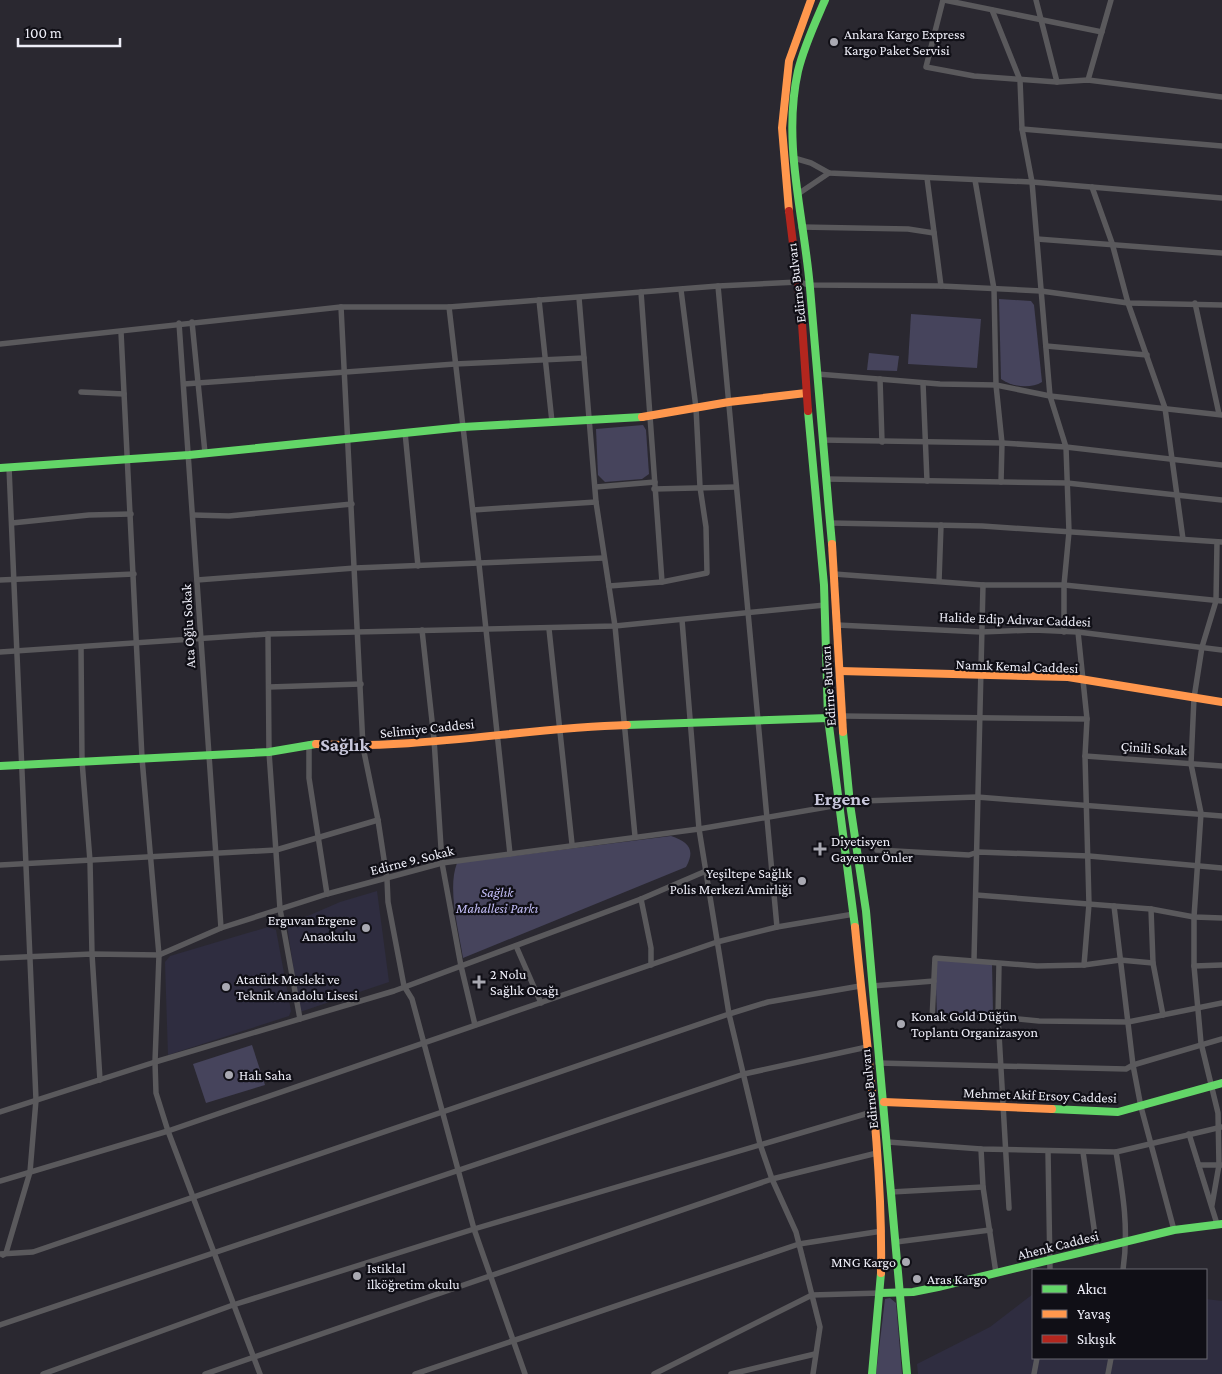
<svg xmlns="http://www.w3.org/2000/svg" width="1222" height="1374" font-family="'Crimson Pro',serif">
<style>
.built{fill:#2f2d40}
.green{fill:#46445c}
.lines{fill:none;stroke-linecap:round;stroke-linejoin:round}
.street{stroke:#5a595c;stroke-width:5.5}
.fast{stroke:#63d668;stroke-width:8}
.slow{stroke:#ff974d;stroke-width:8}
.jam{stroke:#b3261e;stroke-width:8}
.poi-dot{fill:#a9a9b2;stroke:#100f16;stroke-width:2}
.labels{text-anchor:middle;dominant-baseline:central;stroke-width:4.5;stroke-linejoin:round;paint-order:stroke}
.poi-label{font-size:14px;fill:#eeeef8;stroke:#100f16;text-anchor:start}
.street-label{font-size:14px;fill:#eeeef8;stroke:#100f16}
.park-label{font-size:14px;font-style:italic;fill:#c3bef7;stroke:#100f16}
.district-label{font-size:19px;font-weight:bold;fill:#c8c7db;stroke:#100f16}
</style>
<rect width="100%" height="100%" fill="#2a2830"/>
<g class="built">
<polygon points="377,891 389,982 300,1012 287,925 340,902"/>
<polygon points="268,927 276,930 291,1011 289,1016 168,1055 165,962 170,956"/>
<polygon points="1033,1294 1033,1358 1206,1358 1206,1299 1222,1301 1222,1374 918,1374 917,1364 990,1327"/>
</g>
<g class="green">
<path d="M999,299l32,2 3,4 8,77c-11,7 -30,5 -41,-3z"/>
<polygon points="911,314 981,319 977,368 908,364"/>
<polygon points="869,353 899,356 897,371 867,370"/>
<polygon points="643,425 646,430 649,474 642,479 605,482 598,475 596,429"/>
<path d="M671,836c17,6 25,13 15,31l-223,91c-4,-27 -16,-69 -6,-95z"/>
<polygon points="935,960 992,964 993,1013 937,1015"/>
<polygon points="252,1045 265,1085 206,1103 193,1064"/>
<polygon points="890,1298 896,1303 902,1374 876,1374 885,1299"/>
</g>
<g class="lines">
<g class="street">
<polyline points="943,0 926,67 974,76 1057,82 1088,80 1222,97"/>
<polyline points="944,0 1102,32"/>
<polyline points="1036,0 1057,82"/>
<polyline points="992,10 1020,80 1022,129 1032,182 1050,396 1066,447 1069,532 1064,585 1064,632"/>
<polyline points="1088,80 1111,0"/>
<polyline points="1022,129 1222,146"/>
<polyline points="794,158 811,163 829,173 1032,182 1222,198"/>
<polyline points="927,178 941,286"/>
<polyline points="975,180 994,289 996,385 1002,443 1001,482"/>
<polyline points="1092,187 1112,243 1128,303 1165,408 1183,539"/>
<polyline points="798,194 829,173"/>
<polyline points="801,227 908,229 934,233"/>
<polyline points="1037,239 1222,253"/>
<polyline points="718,286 777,927"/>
<polyline points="641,292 662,582"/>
<polyline points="579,298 596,502 615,626 635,836"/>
<polyline points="539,300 552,422"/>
<polyline points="1195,303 1219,414"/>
<polyline points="341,307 363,747 378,820 387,879 388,902 404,986 412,999 474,1229 525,1374"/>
<polyline points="449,307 479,564 510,854"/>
<polyline points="192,322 205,453"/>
<polyline points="179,323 221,928"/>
<polyline points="121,332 142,758 159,955 155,1062 156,1093 168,1131 260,1374"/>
<polyline points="0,344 341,307 449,307 718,286 798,282 810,285 941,286 1041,291 1128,303 1222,305"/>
<polyline points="1046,346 1147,355"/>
<polyline points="817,374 940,384 996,385 1050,396 1222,415"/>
<polyline points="880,379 882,442"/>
<polyline points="923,383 927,481"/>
<polyline points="184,384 455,364 584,358"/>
<polyline points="81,392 124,394"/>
<polyline points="405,432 418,566"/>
<polyline points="823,440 1002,443 1066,447 1222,465"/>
<polyline points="826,479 1067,483 1222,500"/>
<polyline points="596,487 655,482"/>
<polyline points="654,489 736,487"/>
<polyline points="473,510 596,502"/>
<polyline points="193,515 229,516 352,504"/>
<polyline points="12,523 89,515 131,514"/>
<polyline points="830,523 982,526 1222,542"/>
<polyline points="834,574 983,585 1064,585 1222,601"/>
<polyline points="0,580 134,574"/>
<polyline points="197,580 355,568 604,558"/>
<polyline points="939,581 941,525"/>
<polyline points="609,586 662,582 707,573 706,527 700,487 696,408 681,290"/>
<polyline points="682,620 699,829 729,1014 760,1144 772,1179 796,1232 820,1327 813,1374"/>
<polyline points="837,625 981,632 1034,630 1078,632 1222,650"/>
<polyline points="549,629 572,844"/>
<polyline points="422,630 434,739 442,863 461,966 475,1025"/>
<polyline points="1078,632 1087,719 1085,756 1089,904 1084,965"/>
<polyline points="268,634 269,752 280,909 300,1019"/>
<polyline points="81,647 82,761 90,861 92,954 100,1080"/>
<polyline points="0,652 268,634 615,626 825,605"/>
<polyline points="269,687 361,684"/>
<polyline points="842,716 1087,719"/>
<polyline points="309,744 309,778 327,894"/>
<polyline points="1085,756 1222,766"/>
<polyline points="877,850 969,855 978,852 1089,856 1222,868"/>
<polyline points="0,865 276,850 378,820"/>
<polyline points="976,895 1151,909 1194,917 1222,918"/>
<polyline points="641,899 651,948 651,965"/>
<polyline points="1114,906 1133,1065 1141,1107 1174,1230"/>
<polyline points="1151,909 1153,963 1163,1015"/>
<polyline points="516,946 541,1003"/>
<polyline points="0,958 92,954 159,955 221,928 327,894 442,863 699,829 862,801 977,797 1222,816"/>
<polyline points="974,960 983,585"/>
<polyline points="1153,963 1120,960 1084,965 1037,966 935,958 932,1020 998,1017 1039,1021 1128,1022 1222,1003"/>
<polyline points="999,964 998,1017 1009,1208"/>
<polyline points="1194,966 1222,965"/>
<polyline points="872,986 934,981"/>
<polyline points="878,1063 1126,1069 1133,1065 1222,1039"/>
<polyline points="0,1112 155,1062 394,991 641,899 706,871"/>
<polyline points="1189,1134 1217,1224"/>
<polyline points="888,1142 981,1149 1116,1152 1222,1127"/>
<polyline points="981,1149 983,1187 996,1273"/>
<polyline points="1048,1151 1050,1270"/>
<polyline points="1083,1152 1097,1249"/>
<path d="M1116,1152c7,42 13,76 7,118"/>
<polyline points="1199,1165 1222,1165"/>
<polyline points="0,1181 168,1131 717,942 777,927 854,914"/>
<polyline points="891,1192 983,1187"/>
<polyline points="1212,1205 1219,1165 1218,1113 1201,1043 1194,966 1194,917 1201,813 1191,764 1194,698 1202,647 1216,601 1217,542"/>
<polyline points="896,1242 990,1230"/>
<polyline points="0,1254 33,1252 729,1014 768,1002 860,986"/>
<polyline points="3,1255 6,1253 30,1172 36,1100 9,467"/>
<polyline points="0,1325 744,1074 867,1047"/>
<polyline points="43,1374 233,1305 474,1229 872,1112"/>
<polyline points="205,1374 772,1179 877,1153"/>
<polyline points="415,1374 799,1244 882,1231"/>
<polyline points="654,1374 812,1295 881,1293"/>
<polyline points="731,1374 815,1354"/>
<polyline points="1034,1374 1037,1358"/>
<polyline points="1108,1374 1111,1358"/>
</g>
<g class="fast">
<path d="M825,0c-10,23 -21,46 -27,71 -16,72 6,145 12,217 8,86 14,171 22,256"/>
<polyline points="808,411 824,585 828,718 855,927"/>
<polyline points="0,468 189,455 463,427 642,417"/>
<polyline points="627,725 828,718"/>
<polyline points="843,732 850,804 866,911 907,1374"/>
<polyline points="0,766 269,752 316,744"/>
<polyline points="1052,1109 1118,1112 1222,1083"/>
<polyline points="881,1293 913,1292 938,1287 1174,1230 1222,1224"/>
<polyline points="872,1374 881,1273"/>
</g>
<g class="slow">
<polyline points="789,211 782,128 789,61 811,0"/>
<polyline points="642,417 729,402 806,393"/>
<polyline points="832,544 843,732"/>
<polyline points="840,671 1068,677 1222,702"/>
<path d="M316,744c103,6 207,-16 311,-19"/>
<path d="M855,927c11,115 28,231 26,346"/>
<polyline points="884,1102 1052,1109"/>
</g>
<polyline class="jam" points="789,211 801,309 808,411"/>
</g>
<g class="poi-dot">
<circle cx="834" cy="42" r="5"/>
<path d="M817.5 841.5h5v5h5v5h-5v5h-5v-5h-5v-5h5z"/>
<circle cx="802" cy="881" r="5"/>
<circle cx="366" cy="928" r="5"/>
<path d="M476.5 974.5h5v5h5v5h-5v5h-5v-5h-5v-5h5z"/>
<circle cx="226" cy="987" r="5"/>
<circle cx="901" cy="1024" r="5"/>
<circle cx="229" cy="1075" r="5"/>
<circle cx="906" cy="1262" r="5"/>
<circle cx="357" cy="1276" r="5"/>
<circle cx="917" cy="1279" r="5"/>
</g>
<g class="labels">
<g class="poi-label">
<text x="844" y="34">Ankara Kargo Express<tspan x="844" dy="16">Kargo Paket Servisi</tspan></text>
<text x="831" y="841">Diyetisyen<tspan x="831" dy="16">Gayenur Önler</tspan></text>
<text x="792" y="873" text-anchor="end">Yeşiltepe Sağlık<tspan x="792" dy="16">Polis Merkezi Amirliği</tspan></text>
<text x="356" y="920" text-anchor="end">Erguvan Ergene<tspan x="356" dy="16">Anaokulu</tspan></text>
<text x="490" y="974">2 Nolu<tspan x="490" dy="16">Sağlık Ocağı</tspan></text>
<text x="236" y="979">Atatürk Mesleki ve<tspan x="236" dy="16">Teknik Anadolu Lisesi</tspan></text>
<text x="911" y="1016">Konak Gold Düğün<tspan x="911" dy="16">Toplantı Organizasyon</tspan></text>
<text x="239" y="1075">Halı Saha</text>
<text x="896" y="1262" text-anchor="end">MNG Kargo</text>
<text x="367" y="1268">Istiklal<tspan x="367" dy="16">ilköğretim okulu</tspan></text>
<text x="927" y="1279">Aras Kargo</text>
</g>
<g class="street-label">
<text transform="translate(796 283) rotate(-97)">Edirne Bulvarı</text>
<text transform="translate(1015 619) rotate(2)">Halide Edip Adıvar Caddesi</text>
<text transform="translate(188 626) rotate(-93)">Ata Oğlu Sokak</text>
<text transform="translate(1017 666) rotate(2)">Namık Kemal Caddesi</text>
<text transform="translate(828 686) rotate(-94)">Edirne Bulvarı</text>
<text transform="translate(427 728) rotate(-6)">Selimiye Caddesi</text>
<text transform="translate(1154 748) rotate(4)">Çinili Sokak</text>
<text transform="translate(412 860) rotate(-14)">Edirne 9. Sokak</text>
<text transform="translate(869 1089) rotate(-96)">Edirne Bulvarı</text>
<text transform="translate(1040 1095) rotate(2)">Mehmet Akif Ersoy Caddesi</text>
<text transform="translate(1058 1245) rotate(-14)">Ahenk Caddesi</text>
</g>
<g class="park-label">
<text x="497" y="892">Sağlık<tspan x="497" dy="16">Mahallesi Parkı</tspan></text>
</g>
<g class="district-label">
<text x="345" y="744">Sağlık</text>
<text x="842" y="798">Ergene</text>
</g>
</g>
<rect x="1032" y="1269" width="175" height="90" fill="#100f16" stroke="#696870"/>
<rect x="1042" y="1285" width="25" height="8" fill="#63d668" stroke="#696870"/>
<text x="1077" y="1294" font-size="15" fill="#eeeef8">Akıcı</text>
<rect x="1042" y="1310" width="25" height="8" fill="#ff974d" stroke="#696870"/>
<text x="1077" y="1319" font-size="15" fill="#eeeef8">Yavaş</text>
<rect x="1042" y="1335" width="25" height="8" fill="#b3261e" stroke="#696870"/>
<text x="1077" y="1344" font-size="15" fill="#eeeef8">Sıkışık</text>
<path d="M18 38v8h102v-8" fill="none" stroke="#eeeef8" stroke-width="2.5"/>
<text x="25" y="38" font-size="15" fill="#eeeef8" stroke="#100f16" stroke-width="4" paint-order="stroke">100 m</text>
</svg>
